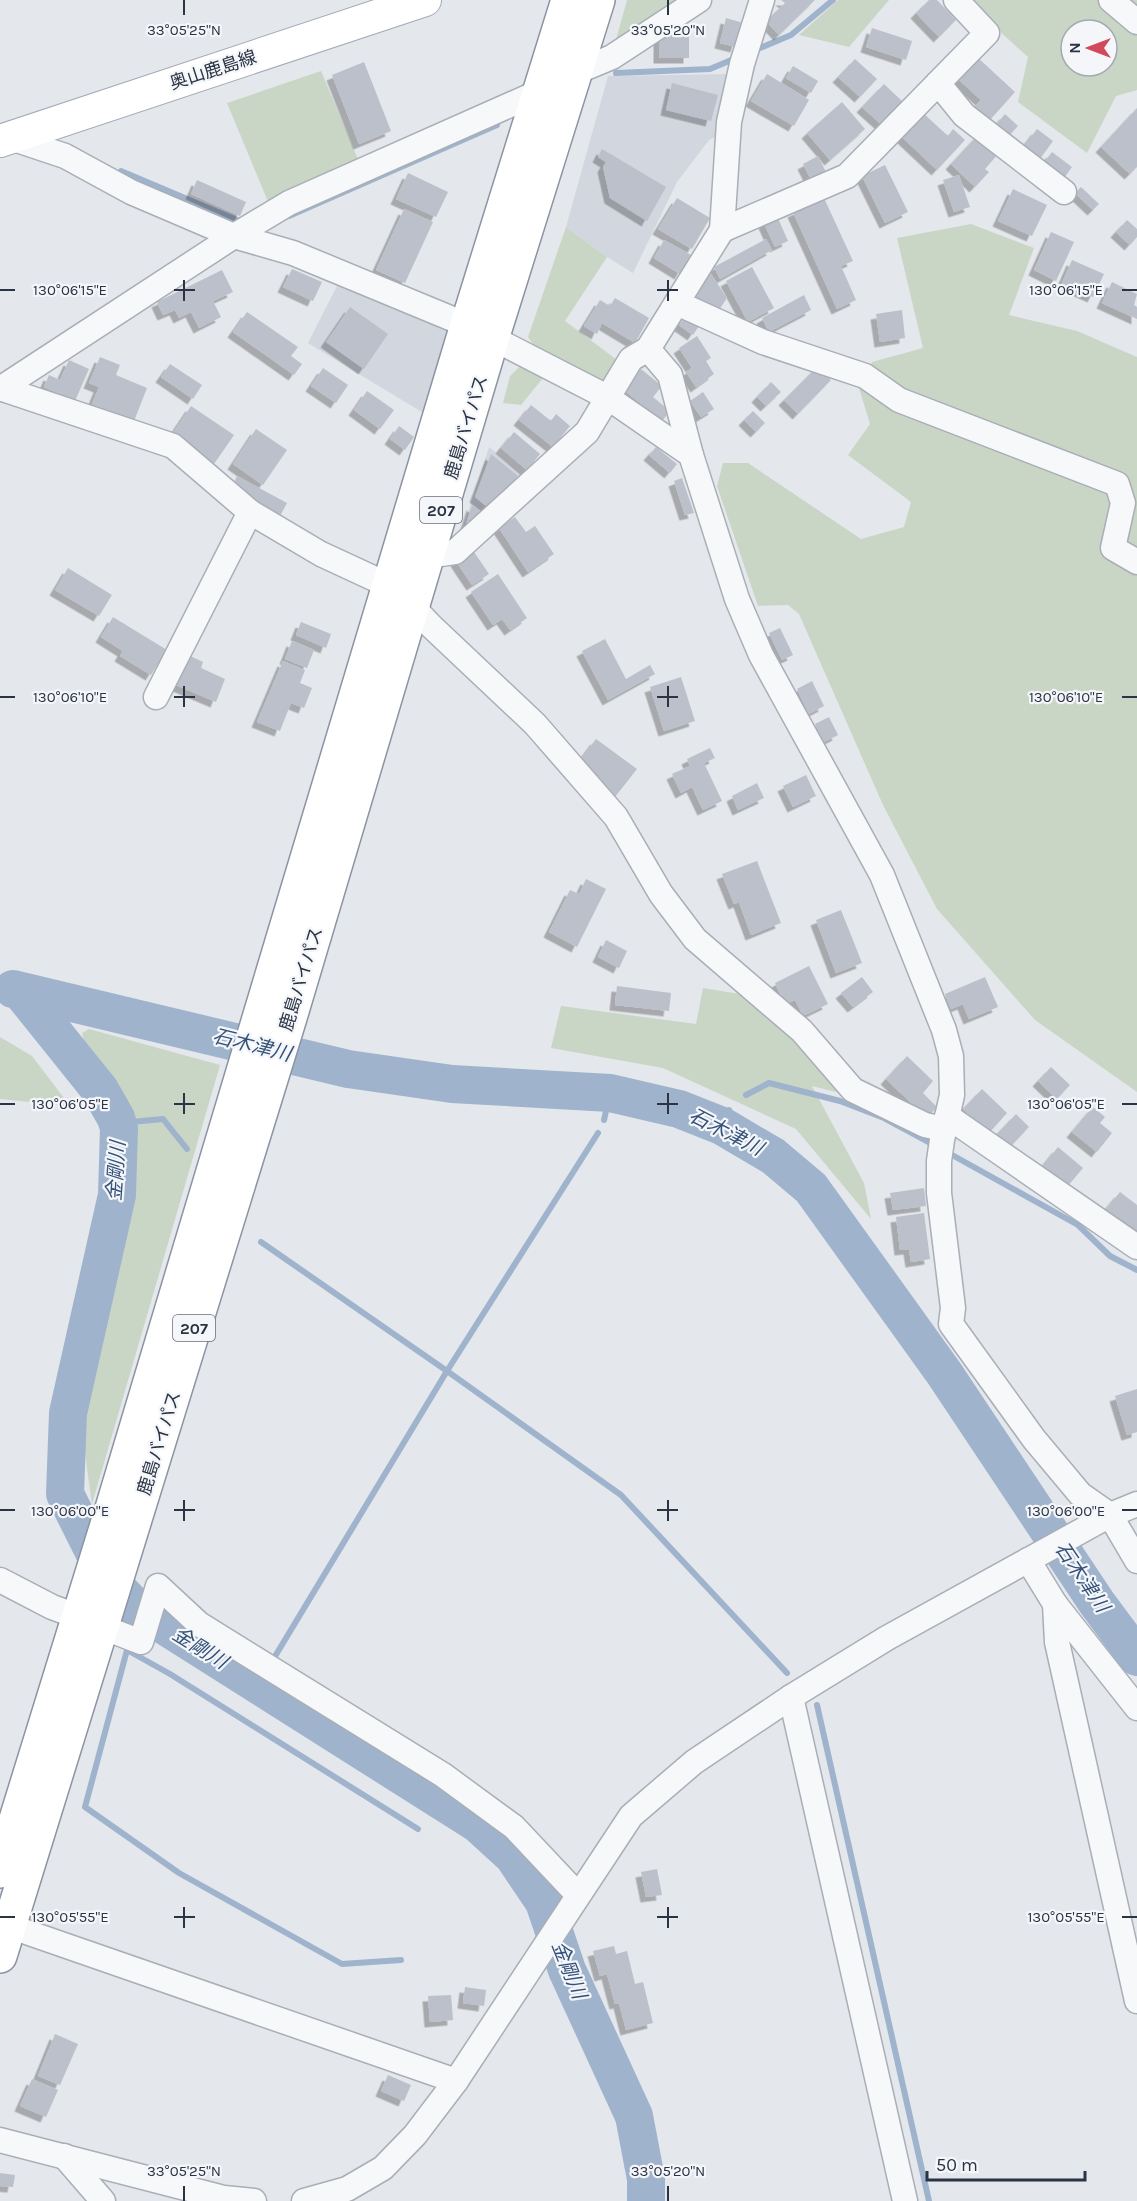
<svg xmlns="http://www.w3.org/2000/svg" width="1137" height="2201" font-family="Karla,'Noto Sans JP',sans-serif">
<style>
.built{fill:#d2d6de}
.green{fill:#c9d6c5;fill-rule:evenodd}
.lines{fill:none;stroke-linecap:round;stroke-linejoin:round}
.stream{stroke:#9fb4cc;stroke-width:6}
.river{stroke:#9fb4cc;stroke-width:38}
.building{fill:#bbc0ca;filter:url(#shadow)}
.minor-casing{stroke:#a9aeb7;stroke-width:27}
.major-casing{stroke:#a3abb8;stroke-width:34}
.highway-casing{stroke:#8b94a3;stroke-width:36}
.minor{stroke:#f7f8fa;stroke-width:24}
.major{stroke:#fff;stroke-width:32}
.highway{stroke:#fff;stroke-width:33}
.ticks{fill:none;stroke:#2b3445;stroke-width:2}
.labels{text-anchor:middle;dominant-baseline:central;stroke-width:4.5;stroke-linejoin:round;paint-order:stroke}
.shield{fill:#f4f6f9;stroke:#676e7b;stroke-width:1.5}
.shield-label{font-size:16px;font-weight:bold;fill:#2b3445}
.street-label{font-size:18px;fill:#2b3445;stroke:#f4f6f9}
.water-label{font-size:20px;font-style:italic;fill:#34527a;stroke:#f4f6f9}
.ticks-label{font-size:15px;text-anchor:middle;fill:#2b3445;stroke:#f4f6f9;stroke-width:4.5;stroke-linejoin:round;paint-order:stroke}
</style>
<defs>
<filter id="shadow"><feDropShadow dx="-5.5" dy="5.5" stdDeviation="0" flood-color="#0004"/></filter>
</defs>
<rect width="100%" height="100%" fill="#e4e7ec"/>
<g class="built">
<polygon points="732,74 724,133 709,140 677,182 633,273 607,257 566,227 608,76"/>
<polygon points="339,282 448,329 425,414 308,343"/>
<polygon points="489,447 528,480 459,540"/>
</g>
<g class="green">
<polygon points="627,0 685,0 614,47"/>
<polygon points="838,0 889,0 849,47 799,35"/>
<path d="M965,0h172v90l-21,6 -29,57 -69,-51 10,-45zM1071,30h36v36h-36z"/>
<polygon points="321,71 360,164 269,204 227,103"/>
<polygon points="971,224 1034,248 1009,315 1077,331 1137,357 1137,1092 1035,1020 937,909 883,805 799,614 788,605 758,606 717,486 723,463 748,463 861,539 904,527 911,502 848,455 870,424 859,388 872,362 923,348 897,238"/>
<polygon points="566,227 607,257 565,321 621,363 596,406 543,378 521,405 503,403 510,376 537,350 528,337"/>
<polygon points="703,988 752,996 856,1097 812,1086 864,1183 871,1219 796,1129 663,1068 551,1048 561,1006 696,1024"/>
<polygon points="89,1029 220,1065 92,1504 82,1432 136,1182 136,1122 85,1045 82,1033"/>
<polygon points="0,1037 32,1056 70,1106 0,1099"/>
</g>
<g class="lines">
<g class="stream">
<polyline points="753,51 791,35 833,0"/>
<polyline points="616,73 710,69 736,58"/>
<polyline points="121,171 244,223"/>
<polyline points="289,216 497,125"/>
<polyline points="746,1095 769,1083 840,1101 884,1118 936,1146"/>
<polyline points="604,1120 610,1093"/>
<polyline points="722,1126 729,1110"/>
<polyline points="119,1128 131,1122 163,1119 187,1149"/>
<polyline points="945,1151 1078,1225 1110,1256 1137,1270"/>
<polyline points="261,1242 447,1371 621,1495 787,1673"/>
<polyline points="131,1627 135,1607"/>
<polyline points="271,1663 447,1371 598,1133"/>
<polyline points="255,1682 265,1673"/>
<polyline points="817,1705 929,2201"/>
<polyline points="401,1960 342,1964 179,1873 85,1807 127,1650 170,1674 418,1829"/>
</g>
<g class="river">
<polyline points="13,989 348,1069 452,1084 610,1093 679,1109 722,1126 773,1156 811,1188 944,1373 1097,1603 1137,1657"/>
<polyline points="22,993 100,1090 116,1118 119,1128 117,1195 68,1413 65,1494 107,1578 135,1607 478,1824 513,1856 544,1902 567,1970 634,2116 646,2179 646,2201"/>
</g>
</g>
<g class="building">
<polygon points="781,0 815,0 779,35 766,21 785,3"/>
<polygon points="929,0 937,0 956,20 939,37 916,13"/>
<polygon points="726,18 743,23 736,47 720,43"/>
<polygon points="872,28 912,41 906,60 866,47"/>
<polygon points="689,33 689,58 659,58 659,34"/>
<polygon points="975,55 1015,92 989,121 974,107 981,100 955,76"/>
<polygon points="855,59 877,79 860,97 838,77"/>
<polygon points="364,62 391,131 359,144 332,75"/>
<polygon points="793,66 818,81 811,93 786,78"/>
<polygon points="767,74 809,100 794,126 751,101"/>
<polygon points="672,83 718,95 711,121 666,110"/>
<polygon points="884,84 903,102 882,125 862,107"/>
<polygon points="842,102 865,129 830,160 807,133"/>
<polygon points="1137,108 1137,167 1130,174 1101,147"/>
<polygon points="923,113 948,136 953,129 965,140 937,170 901,136"/>
<polygon points="1005,114 1018,126 1006,139 994,127"/>
<polygon points="1037,129 1053,141 1037,163 1021,150"/>
<polygon points="978,135 998,154 985,169 989,172 975,187 951,164"/>
<polygon points="602,149 666,187 647,221 610,198 603,167 606,162 598,157"/>
<polygon points="1052,152 1072,167 1062,181 1042,165"/>
<polygon points="818,156 828,176 813,184 803,164"/>
<polygon points="885,165 908,212 885,223 862,176"/>
<polygon points="408,173 448,192 436,217 396,199"/>
<polygon points="959,175 970,207 954,212 943,180"/>
<polygon points="197,180 246,202 240,216 191,194"/>
<polygon points="1081,187 1099,204 1093,210 1075,193"/>
<polygon points="1013,189 1047,205 1032,236 998,221"/>
<polygon points="677,198 710,218 692,249 658,229"/>
<polygon points="824,198 853,261 841,266 856,300 837,309 793,212"/>
<polygon points="404,209 433,222 405,283 376,270"/>
<polygon points="777,216 788,241 775,247 764,223"/>
<polygon points="1127,220 1137,229 1137,237 1130,245 1116,232"/>
<polygon points="1051,232 1074,242 1056,281 1034,270"/>
<polygon points="766,239 772,250 720,279 714,267"/>
<polygon points="664,240 691,255 680,274 654,258"/>
<polygon points="1072,260 1104,274 1093,297 1062,283"/>
<polygon points="752,267 774,308 748,322 726,281"/>
<polygon points="292,269 322,282 313,301 283,287"/>
<polygon points="222,270 233,292 213,301 221,317 199,328 191,312 179,318 175,310 163,315 157,302"/>
<polygon points="709,271 727,298 717,313 693,298"/>
<polygon points="1112,282 1137,294 1134,305 1137,307 1137,319 1102,303"/>
<polygon points="804,295 811,310 769,332 762,318"/>
<polygon points="615,298 649,318 635,343 602,323 597,334 584,326 600,300 610,306"/>
<polygon points="350,307 388,334 364,369 326,342"/>
<polygon points="902,310 905,338 880,342 876,314"/>
<polygon points="247,312 298,347 291,356 302,364 294,375 233,332"/>
<polygon points="685,316 699,326 693,335 679,325"/>
<polygon points="697,336 711,358 706,361 714,374 696,387 686,372 692,368 679,348"/>
<polygon points="100,357 120,365 116,375 147,388 134,421 92,404 99,387 89,383"/>
<polygon points="69,360 89,369 75,401 44,387 49,375 60,380"/>
<polygon points="170,364 202,385 193,399 161,377"/>
<polygon points="818,366 831,380 798,414 784,400"/>
<polygon points="323,368 348,385 336,403 311,386"/>
<polygon points="641,369 662,386 653,397 670,411 662,421 624,390"/>
<polygon points="771,382 781,392 766,406 757,397"/>
<polygon points="367,391 394,410 380,429 354,410"/>
<polygon points="703,392 714,409 701,417 690,401"/>
<polygon points="531,405 551,421 556,414 570,426 553,447 519,420"/>
<polygon points="191,406 234,435 214,464 171,436"/>
<polygon points="753,411 765,423 756,432 744,420"/>
<polygon points="399,426 414,437 405,450 390,439"/>
<polygon points="256,429 287,450 263,485 233,464"/>
<polygon points="514,432 540,454 527,470 501,448"/>
<polygon points="656,447 677,464 670,473 649,455"/>
<polygon points="491,454 518,476 490,509 475,497"/>
<polygon points="237,476 287,503 280,516 231,489"/>
<polygon points="682,478 694,513 685,515 674,481"/>
<polygon points="472,505 483,514 471,528 466,524"/>
<polygon points="515,517 526,532 535,526 554,554 528,572 499,528"/>
<polygon points="472,549 489,574 472,585 456,561"/>
<polygon points="68,568 112,595 99,616 55,590"/>
<polygon points="498,574 527,618 510,630 502,619 493,625 471,592"/>
<polygon points="113,617 167,650 151,675 120,656 123,651 101,637"/>
<polygon points="301,622 331,634 326,648 296,635"/>
<polygon points="780,628 793,655 782,660 769,633"/>
<polygon points="605,639 626,679 650,665 655,674 608,700 582,651"/>
<polygon points="292,641 314,650 307,668 285,659"/>
<polygon points="188,655 203,662 201,668 225,679 216,702 176,685"/>
<polygon points="283,661 305,670 300,683 312,688 304,708 291,703 280,731 257,722"/>
<polygon points="681,677 695,721 664,731 650,687"/>
<polygon points="812,681 824,706 809,714 797,689"/>
<polygon points="829,717 838,735 824,742 815,724"/>
<polygon points="596,739 637,769 615,797 594,782 599,777 579,762"/>
<polygon points="710,748 715,758 704,763 722,801 703,810 692,787 681,793 672,774 690,766 687,759"/>
<polygon points="806,775 816,796 793,807 783,786"/>
<polygon points="757,783 764,798 738,810 732,796"/>
<polygon points="757,861 781,923 751,935 739,902 734,904 722,874"/>
<polygon points="586,879 606,889 577,947 549,932 570,890 579,894"/>
<polygon points="841,910 862,963 836,973 816,920"/>
<polygon points="606,940 627,951 619,968 598,957"/>
<polygon points="809,966 828,1004 803,1016 795,1000 785,1005 775,983"/>
<polygon points="862,977 873,992 853,1007 841,993"/>
<polygon points="985,977 998,1007 969,1019 963,1004 951,1009 945,994"/>
<polygon points="617,986 671,993 669,1011 615,1005"/>
<polygon points="907,1056 933,1081 923,1093 937,1107 927,1118 886,1079"/>
<polygon points="1051,1067 1070,1085 1057,1099 1038,1081"/>
<polygon points="982,1089 1007,1113 989,1133 963,1109"/>
<polygon points="1093,1107 1105,1117 1100,1123 1112,1133 1097,1152 1072,1132"/>
<polygon points="1016,1114 1029,1127 1010,1147 996,1135"/>
<polygon points="1058,1147 1083,1168 1067,1187 1042,1167"/>
<polygon points="924,1188 926,1206 893,1210 890,1193"/>
<polygon points="1120,1192 1137,1205 1137,1232 1128,1225 1124,1231 1102,1214"/>
<polygon points="924,1213 930,1259 911,1262 909,1249 900,1250 896,1217"/>
<polygon points="1137,1389 1137,1432 1127,1435 1115,1396"/>
<polygon points="657,1869 662,1895 646,1897 641,1872"/>
<polygon points="614,1946 616,1954 627,1951 635,1984 643,1982 653,2023 626,2030 619,2003 615,2004 607,1974 600,1976 593,1951"/>
<polygon points="465,1987 486,1990 484,2006 463,2003"/>
<polygon points="451,1995 453,2020 430,2022 428,1996"/>
<polygon points="55,2034 78,2044 60,2085 38,2076"/>
<polygon points="388,2075 411,2085 404,2101 381,2091"/>
<polygon points="32,2079 58,2090 46,2117 20,2106"/>
<polygon points="0,2173 15,2175 13,2187 0,2186"/>
</g>
<g class="lines">
<g class="minor-casing">
<g id="minor">
<polyline points="1111,0 1137,22"/>
<polyline points="576,72 612,57 699,0"/>
<polyline points="938,83 964,115 1064,192"/>
<polyline points="5,136 65,156 131,192 234,236 293,253 467,325 607,397 691,455 737,599 761,655 882,875 944,1030 951,1056 952,1095 942,1140 939,1161 939,1193 953,1308 951,1324 1034,1439 1080,1494 1110,1515 1137,1561"/>
<polyline points="722,230 847,176 987,33 956,0"/>
<polyline points="677,303 763,342 865,376 899,400 1117,484 1123,503 1113,548 1137,562"/>
<polyline points="648,349 670,375 691,455"/>
<polyline points="0,388 173,446 250,512 321,554 388,585"/>
<polyline points="0,389 234,236 289,203 539,92"/>
<polyline points="427,556 455,552 587,432 631,359 648,349 722,230 729,122 742,64 762,0"/>
<polyline points="412,606 431,626 535,724 616,817 661,894 695,939 802,1031 853,1090 925,1125 943,1129"/>
<polyline points="156,697 250,512"/>
<polyline points="947,1116 1137,1247"/>
<polyline points="1028,1560 1055,1604 1057,1642 1137,2001"/>
<polyline points="0,1580 52,1607 79,1617"/>
<polyline points="1055,1604 1137,1708"/>
<polyline points="102,1627 141,1642 158,1586 199,1624 443,1775 514,1827 578,1895"/>
<polyline points="791,1697 905,2201"/>
<polyline points="9,1926 456,2081"/>
<polyline points="0,2140 224,2198 254,2201"/>
<polyline points="64,2156 103,2201"/>
<polyline points="304,2201 347,2189 383,2168 415,2135 456,2081 631,1816 694,1762 791,1697 887,1638 1110,1515 1137,1504"/>
</g>
</g>
<g class="major-casing">
<polyline id="major" points="0,141 425,0"/>
</g>
<g class="highway-casing">
<g id="highway">
<polyline points="0,1871 110,1515 467,325 568,0"/>
<polyline points="0,1956 289,1021 492,339 598,0"/>
</g>
</g>
<use href="#minor" class="minor"/>
<use href="#major" class="major"/>
<use href="#highway" class="highway"/>
</g>
<path class="ticks" d="M184,0v15M668,0v15M184,280v21M668,280v21M0,290h15M174,290h21M657,290h21M1122,290h15M184,686v21M668,686v21M0,697h15M174,697h21M657,697h21M1122,697h15M184,1093v21M668,1093v21M0,1104h15M174,1104h21M657,1104h21M1122,1104h15M184,1500v21M668,1500v21M0,1510h15M174,1510h21M657,1510h21M1122,1510h15M184,1907v21M668,1907v21M0,1917h15M174,1917h21M657,1917h21M1122,1917h15M184,2186v15M668,2186v15"/>
<g class="labels">
<g class="shield">
<rect x="420" y="497" width="42" height="26" rx="4.5"/>
<rect x="173" y="1315" width="42" height="26" rx="4.5"/>
</g>
<g class="shield-label">
<text x="441" y="510">207</text>
<text x="194" y="1328">207</text>
</g>
<g class="street-label">
<text transform="translate(213 70) rotate(-18)">奥山鹿島線</text>
<text transform="translate(466 427) rotate(-73)">鹿島バイパス</text>
<text transform="translate(301 979) rotate(-73)">鹿島バイパス</text>
<text transform="translate(159 1443) rotate(-73)">鹿島バイパス</text>
</g>
<g class="water-label">
<text transform="translate(252 1045) rotate(14)">石木津川</text>
<text transform="translate(726 1132) rotate(27)">石木津川</text>
<text transform="translate(116 1171) rotate(-86)">金剛川</text>
<text transform="translate(1082 1577) rotate(56)">石木津川</text>
<text transform="translate(200 1648) rotate(32)">金剛川</text>
<text transform="translate(569 1970) rotate(68)">金剛川</text>
</g>
</g>
<g class="ticks-label">
<text x="184" y="35">33°05'25"N</text>
<text x="668" y="35">33°05'20"N</text>
<text x="1066" y="295">130°06'15"E</text>
<text x="70" y="295">130°06'15"E</text>
<text x="1066" y="702">130°06'10"E</text>
<text x="70" y="702">130°06'10"E</text>
<text x="1066" y="1109">130°06'05"E</text>
<text x="70" y="1109">130°06'05"E</text>
<text x="1066" y="1516">130°06'00"E</text>
<text x="70" y="1516">130°06'00"E</text>
<text x="70" y="1922">130°05'55"E</text>
<text x="1066" y="1922">130°05'55"E</text>
<text x="184" y="2176">33°05'25"N</text>
<text x="668" y="2176">33°05'20"N</text>
</g>
<g transform="translate(1089 48) rotate(270)"><circle r="28" fill="#f4f6f9" stroke="#a4a8b1" stroke-width="1.5"/>
<path d="M0-4.5L10 22L0 15L-10 22Z" fill="#d1495b"/>
<text y="-9" font-size="16" font-weight="bold" text-anchor="middle" fill="#2b3445">N</text>
</g>
<path d="M927 2171v9h158v-9" fill="none" stroke="#2b3445" stroke-width="3"/>
<text x="936" y="2171" font-size="18" fill="#2b3445" stroke="#f4f6f9" stroke-width="4.5" paint-order="stroke">50 m</text>
</svg>
